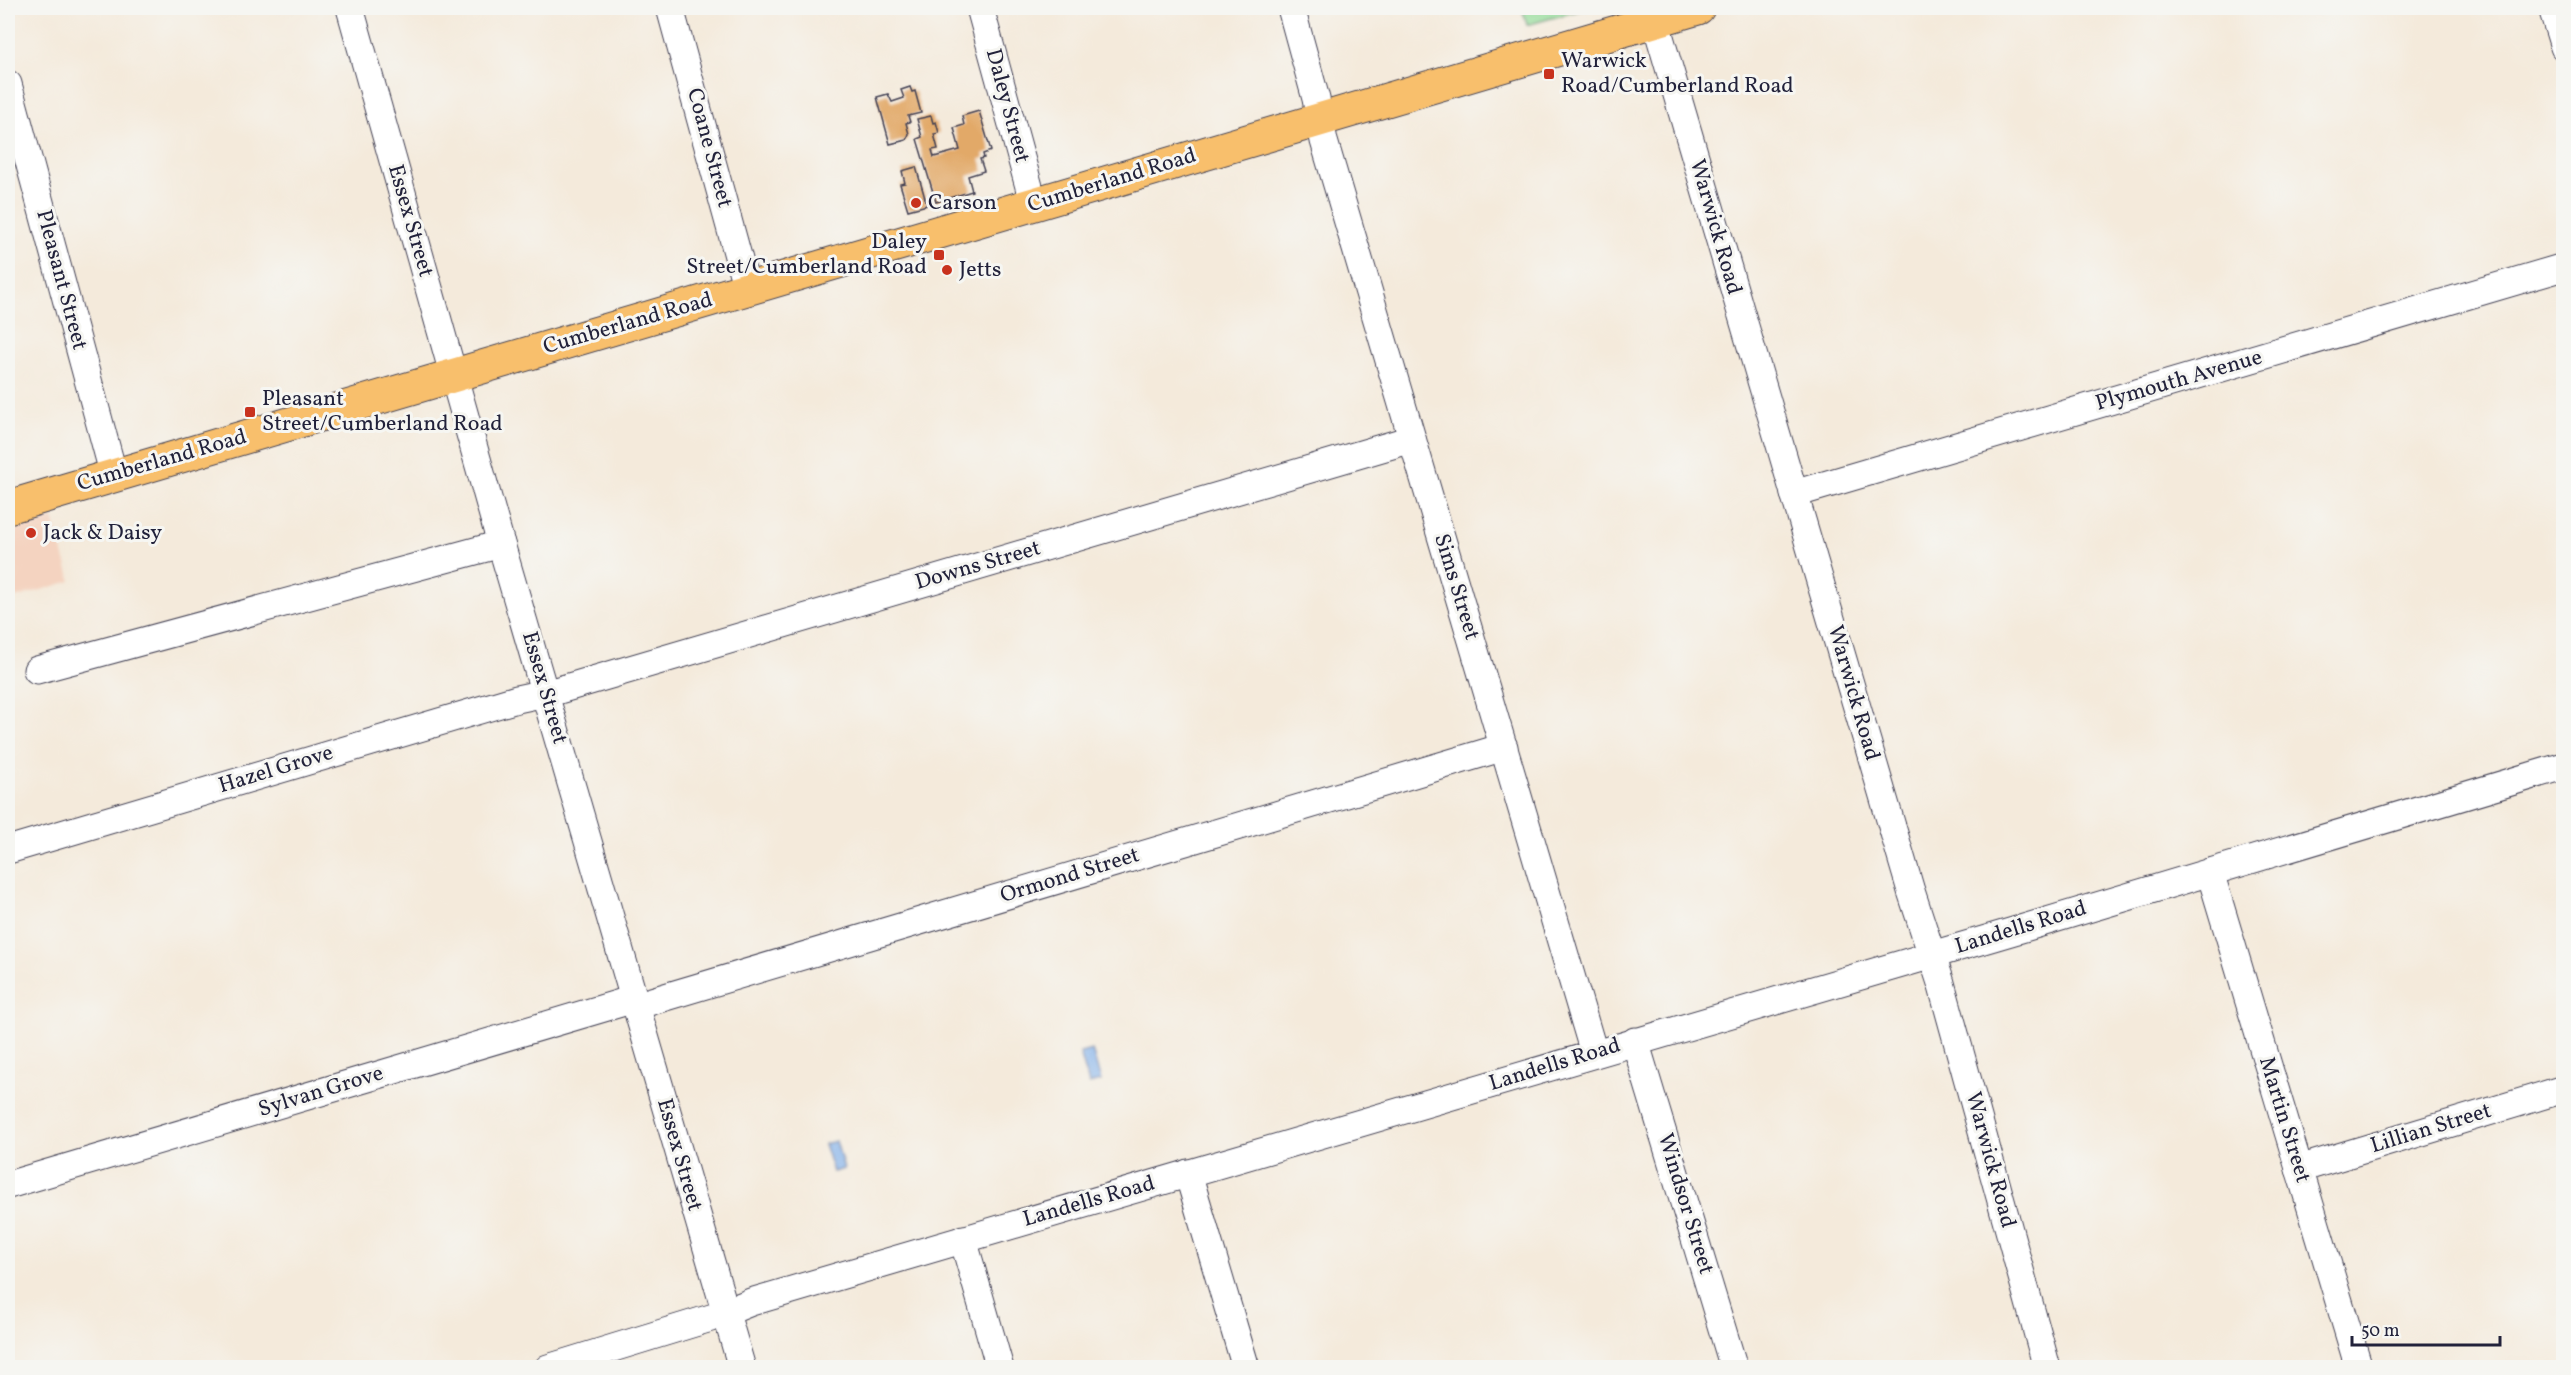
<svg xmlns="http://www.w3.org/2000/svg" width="2571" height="1375" font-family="Vollkorn,serif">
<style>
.built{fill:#f4d3c0}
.green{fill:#92db96;stroke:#5a7e68;stroke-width:1.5}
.water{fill:#7faee9;stroke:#506892;stroke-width:1.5}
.building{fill:#e2a968}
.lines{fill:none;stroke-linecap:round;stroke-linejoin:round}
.minor-casing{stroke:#424053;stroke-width:29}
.major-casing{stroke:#424053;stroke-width:35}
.minor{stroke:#fff;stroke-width:27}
.major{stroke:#f8bf6c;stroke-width:33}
.poi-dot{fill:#c8321e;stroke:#f6f6f2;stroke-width:2}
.labels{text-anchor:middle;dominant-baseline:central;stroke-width:6;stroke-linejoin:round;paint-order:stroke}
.poi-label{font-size:22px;fill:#22223b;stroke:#f6f6f2;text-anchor:start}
.street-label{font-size:22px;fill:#22223b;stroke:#f6f6f2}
</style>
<rect width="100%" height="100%" fill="#f6f6f2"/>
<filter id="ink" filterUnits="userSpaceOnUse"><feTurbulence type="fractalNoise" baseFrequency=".0167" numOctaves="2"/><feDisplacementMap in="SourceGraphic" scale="12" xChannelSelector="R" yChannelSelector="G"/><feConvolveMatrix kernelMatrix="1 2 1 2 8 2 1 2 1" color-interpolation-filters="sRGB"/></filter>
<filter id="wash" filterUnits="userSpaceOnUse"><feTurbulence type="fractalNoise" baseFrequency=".008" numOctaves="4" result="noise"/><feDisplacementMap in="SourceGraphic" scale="24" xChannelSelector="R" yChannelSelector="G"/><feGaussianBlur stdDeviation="1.35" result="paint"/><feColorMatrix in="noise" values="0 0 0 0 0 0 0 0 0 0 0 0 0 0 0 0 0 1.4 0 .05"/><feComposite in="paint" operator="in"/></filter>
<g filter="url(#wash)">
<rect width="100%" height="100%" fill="#f4eadb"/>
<polygon class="built" points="53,518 71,581 8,600 8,532"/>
<polygon class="green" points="1522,8 1588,8 1527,25"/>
<g class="water">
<polygon points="1092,1050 1101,1081 1089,1084 1080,1053"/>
<polygon points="836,1141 844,1169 833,1172 824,1144"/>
</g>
<g id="blocks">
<g class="building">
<polygon points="910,87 912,92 915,91 921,113 908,116 910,122 906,123 909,134 906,140 890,144 877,97 888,94 892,102 904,98 901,90"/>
<polygon points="979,111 991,151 983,154 984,158 980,159 984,171 968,176 972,191 936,202 917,139 922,137 917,119 931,116 933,123 936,122 939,133 934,134 938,149 932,150 934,157 960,150 954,128 964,125 962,116"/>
<polygon points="916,167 927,205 908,210 900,184 905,183 902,171"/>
</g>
</g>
</g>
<g filter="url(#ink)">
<use href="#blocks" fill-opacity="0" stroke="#424053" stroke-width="1.5"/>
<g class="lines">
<g class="minor-casing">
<g id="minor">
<polyline points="350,8 501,544 742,1368"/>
<polyline points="670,8 747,289"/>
<polyline points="980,8 1034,205"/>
<polyline points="1291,8 1316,99 1324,141 1594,1053"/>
<polyline points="2552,8 2564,47"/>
<polyline points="1655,20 1911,891 1941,983 2047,1368"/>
<polyline points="8,84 114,476"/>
<polyline points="1794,494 2564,267"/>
<polyline points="37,670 501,544"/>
<polyline points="8,850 517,699 559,690 1412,439"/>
<polyline points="2210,872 2359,1368"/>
<polyline points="635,1006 1504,747"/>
<polyline points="1635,1041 1734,1368"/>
<polyline points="2299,1169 2564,1089"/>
<polyline points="1188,1173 1246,1368"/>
<polyline points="8,1185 634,999"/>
<polyline points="963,1239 1000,1368"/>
<polyline points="548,1368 714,1317 751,1302 2024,928 2564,766"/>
</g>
</g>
<g class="major-casing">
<polyline id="major" points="8,507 1698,8"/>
</g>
<use href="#minor" class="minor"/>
<use href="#major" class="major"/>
</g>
</g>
<g class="poi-dot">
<rect x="1543" y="68" width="12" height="12" rx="3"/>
<circle cx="916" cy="203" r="6"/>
<rect x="933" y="249" width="12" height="12" rx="3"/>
<circle cx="947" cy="270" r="6"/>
<rect x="244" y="406" width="12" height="12" rx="3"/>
<circle cx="31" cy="533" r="6"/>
</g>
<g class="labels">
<g class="poi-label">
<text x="1561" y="61">Warwick<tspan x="1561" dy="25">Road/Cumberland Road</tspan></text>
<text x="928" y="203">Carson</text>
<text x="927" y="242" text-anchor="end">Daley<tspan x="927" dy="25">Street/Cumberland Road</tspan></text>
<text x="959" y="270">Jetts</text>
<text x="262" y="399">Pleasant<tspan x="262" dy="25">Street/Cumberland Road</tspan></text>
<text x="43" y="533">Jack &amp; Daisy</text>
</g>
<g class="street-label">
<text transform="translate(1007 106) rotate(75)">Daley Street</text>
<text transform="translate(709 148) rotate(75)">Coane Street</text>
<text transform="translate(1112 181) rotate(-17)">Cumberland Road</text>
<text transform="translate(410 221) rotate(74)">Essex Street</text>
<text transform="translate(1715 227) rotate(74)">Warwick Road</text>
<text transform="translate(61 280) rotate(75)">Pleasant Street</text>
<text transform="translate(628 324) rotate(-16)">Cumberland Road</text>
<text transform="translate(2179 381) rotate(-16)">Plymouth Avenue</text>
<text transform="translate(162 461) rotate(-16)">Cumberland Road</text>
<text transform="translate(978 566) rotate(-16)">Downs Street</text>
<text transform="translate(1456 587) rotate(73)">Sims Street</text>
<text transform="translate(544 688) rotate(74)">Essex Street</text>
<text transform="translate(1853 693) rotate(74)">Warwick Road</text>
<text transform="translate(276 770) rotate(-17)">Hazel Grove</text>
<text transform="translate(1070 876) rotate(-17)">Ormond Street</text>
<text transform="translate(2021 928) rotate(-17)">Landells Road</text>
<text transform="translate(1555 1065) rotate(-17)">Landells Road</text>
<text transform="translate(321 1092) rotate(-17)">Sylvan Grove</text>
<text transform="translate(2284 1120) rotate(73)">Martin Street</text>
<text transform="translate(2431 1129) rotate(-17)">Lillian Street</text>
<text transform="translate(679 1155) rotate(74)">Essex Street</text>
<text transform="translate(1990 1160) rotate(75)">Warwick Road</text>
<text transform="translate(1089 1202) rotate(-16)">Landells Road</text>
<text transform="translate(1685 1204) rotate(73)">Windsor Street</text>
</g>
</g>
<rect width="2571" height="1375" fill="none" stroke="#f6f6f2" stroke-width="30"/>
<path d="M2352 1336v9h148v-9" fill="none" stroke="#22223b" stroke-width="3"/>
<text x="2361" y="1336" font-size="18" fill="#22223b" stroke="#f6f6f2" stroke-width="4.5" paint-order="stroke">50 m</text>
</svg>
